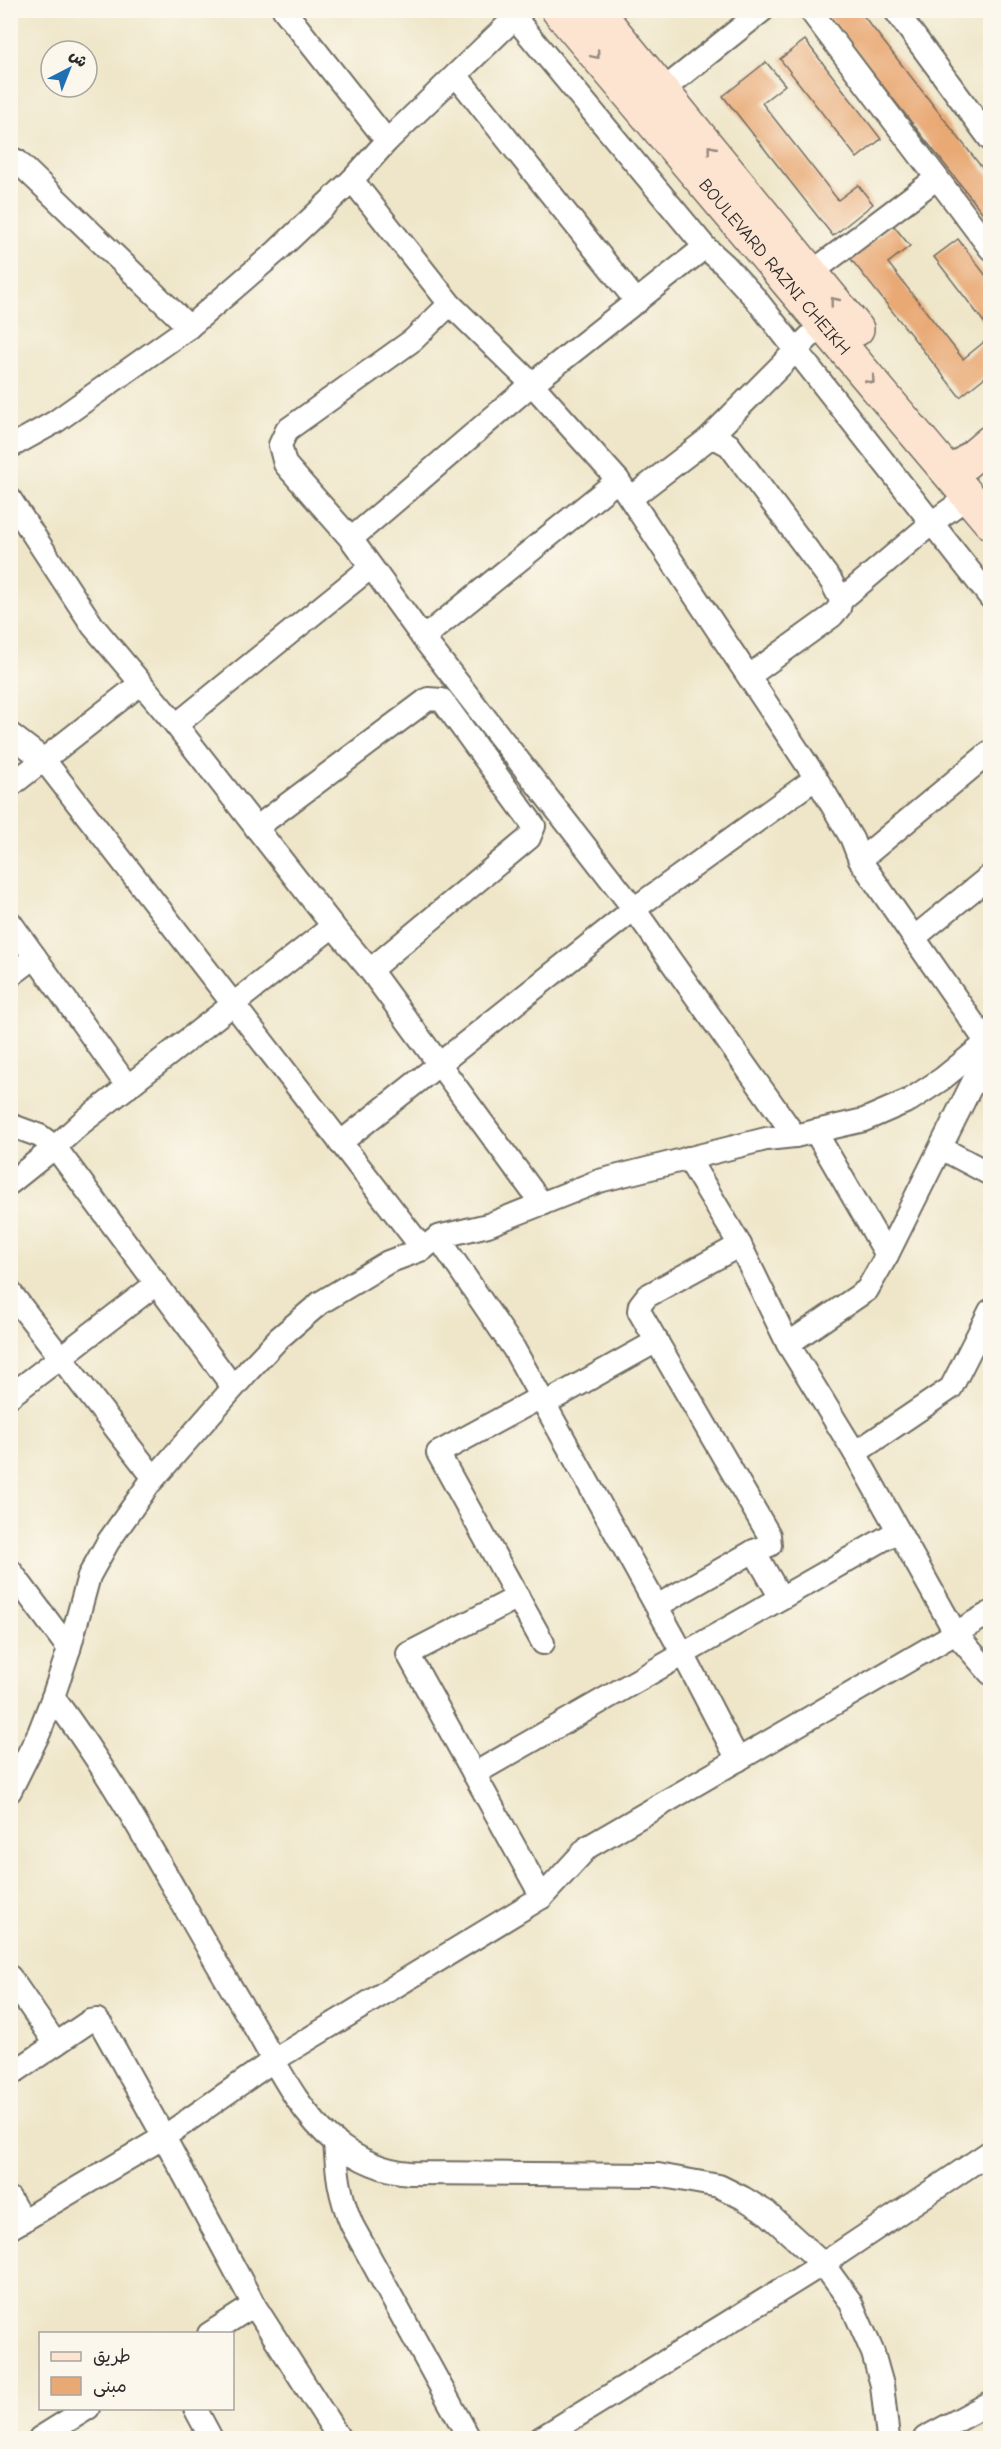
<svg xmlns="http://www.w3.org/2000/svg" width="1001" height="2449" font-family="'Comic Neue','Playpen Sans Arabic',sans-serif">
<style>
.building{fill:#e9a975}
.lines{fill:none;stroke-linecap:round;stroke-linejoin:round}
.minor-casing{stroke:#706c62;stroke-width:26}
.secondary-casing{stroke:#706c62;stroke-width:36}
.minor{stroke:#fff;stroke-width:22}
.secondary{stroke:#fde4d1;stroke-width:33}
.oneway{stroke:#94887e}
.labels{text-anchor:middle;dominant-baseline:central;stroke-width:6;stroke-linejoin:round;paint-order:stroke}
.street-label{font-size:18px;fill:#2b2b2b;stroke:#fbf7ec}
</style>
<rect width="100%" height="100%" fill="#fbf7ec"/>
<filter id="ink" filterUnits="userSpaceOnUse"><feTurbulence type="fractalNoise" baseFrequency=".0167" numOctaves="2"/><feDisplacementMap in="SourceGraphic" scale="12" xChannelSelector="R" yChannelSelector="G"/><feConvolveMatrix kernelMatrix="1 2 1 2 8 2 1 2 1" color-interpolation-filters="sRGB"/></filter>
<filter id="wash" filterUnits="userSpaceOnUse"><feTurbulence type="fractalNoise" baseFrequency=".008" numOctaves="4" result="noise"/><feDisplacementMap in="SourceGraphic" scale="24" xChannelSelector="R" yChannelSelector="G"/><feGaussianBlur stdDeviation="1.35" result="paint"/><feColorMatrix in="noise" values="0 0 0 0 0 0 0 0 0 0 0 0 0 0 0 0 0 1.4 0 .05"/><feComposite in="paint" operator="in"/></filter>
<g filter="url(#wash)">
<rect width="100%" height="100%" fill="#efe6c9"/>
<g id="blocks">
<g class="building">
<polygon points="833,10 859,10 990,178 990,222 827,15"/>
<polygon points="805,40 881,139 857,158 780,59"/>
<polygon points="766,62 785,85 762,103 838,200 858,185 873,204 833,236 723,96"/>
<polygon points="893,225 910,246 888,263 963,359 984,342 990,350 990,373 960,397 850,258"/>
<polygon points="958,239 990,281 990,330 934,257"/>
</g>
</g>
</g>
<g filter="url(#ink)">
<use href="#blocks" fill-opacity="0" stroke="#706c62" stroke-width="1.5"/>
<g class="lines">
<g class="minor-casing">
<g id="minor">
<polyline points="284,10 387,141"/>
<polyline points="810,10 990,248"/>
<polyline points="895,10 990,139"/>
<polyline points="515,18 705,247"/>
<polyline points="456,75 637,302"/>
<polyline points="663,90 763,10"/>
<polyline points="10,158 17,161 189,327"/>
<polyline points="352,180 450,304 413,340 287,430 280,445 285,464 351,539 423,638 634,909 816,778 618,480 532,384 450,304"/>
<polyline points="811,273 937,178"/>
<polyline points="708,439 823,323"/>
<polyline points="10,447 55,422 189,327 277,251 352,180 387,141 523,10"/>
<polyline points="631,498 708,439 718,439 729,445 831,581 841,600 839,608 832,616 749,676"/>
<polyline points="10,499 93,626 176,725 333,926 370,970 542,1204"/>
<polyline points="351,539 532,384 705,247 725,265 755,298 990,597"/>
<polyline points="841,600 933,522 969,496"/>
<polyline points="423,638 618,480"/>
<polyline points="176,725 371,567"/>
<polyline points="10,734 44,760 423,1249"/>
<polyline points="816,778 852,839 860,860 990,752"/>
<polyline points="10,786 140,684"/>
<polyline points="256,828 428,699 442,700 534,826 529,838 370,970"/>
<polyline points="860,860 987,1043"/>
<polyline points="10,922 128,1087"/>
<polyline points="915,937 990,876"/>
<polyline points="10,976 35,957"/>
<polyline points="10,1125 40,1136 55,1147 10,1183"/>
<polyline points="815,1131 887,1255"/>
<polyline points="340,1143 634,909 795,1136"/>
<polyline points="941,1148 990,1174"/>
<polyline points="688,1158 740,1245 788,1344 855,1453 956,1634 990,1673"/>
<polyline points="438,1237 514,1349 683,1654 738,1760"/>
<polyline points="10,1292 154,1478"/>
<polyline points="788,1344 867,1290 887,1255 990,1048"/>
<polyline points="233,1387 55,1147 80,1124 333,926"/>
<polyline points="10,1396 156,1284"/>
<polyline points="541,1397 438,1453 543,1643"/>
<polyline points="544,1404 657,1341"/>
<polyline points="855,1453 951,1388 990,1311"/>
<polyline points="754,1551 781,1598"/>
<polyline points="10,1570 69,1649 53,1697"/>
<polyline points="518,1597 408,1654 542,1897"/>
<polyline points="657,1606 754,1551 770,1545 769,1535 639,1311 640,1305 647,1296 740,1245"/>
<polyline points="69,1649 89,1576 108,1542 149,1484 248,1371 279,1338 320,1303 388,1262 423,1249 438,1237 488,1225 599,1181 766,1139 795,1136 864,1120 910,1100 942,1079 990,1040"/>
<polyline points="474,1774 898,1531"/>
<path d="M10,1791l29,-58 14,-36c76,101 131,215 197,322 25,42 47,92 85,123 22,17 47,29 75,31l248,2 61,11 24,12 23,14 57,52 27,37 23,52 9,32 6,53"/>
<polyline points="10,1977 56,2044 90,2021 97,2020 102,2026 164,2137 10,2228"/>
<polyline points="10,2075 56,2044"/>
<path d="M335,2141c2,32 4,54 17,84l117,213"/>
<polyline points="10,2199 23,2221"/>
<polyline points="209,2334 254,2305"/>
<polyline points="195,2408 211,2438"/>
<polyline points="40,2438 88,2408"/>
<polyline points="339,2438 254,2305 164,2137 274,2060 542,1897 588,1847 990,1613"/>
<polyline points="541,2438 823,2264 990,2152"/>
<polyline points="925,2438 990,2403"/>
</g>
</g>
<g class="secondary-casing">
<g id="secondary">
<path id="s1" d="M558,10l432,512"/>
<polyline points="596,10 857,329"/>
<polyline points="951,475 990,442"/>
</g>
</g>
<use href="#minor" class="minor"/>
<use href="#secondary" class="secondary"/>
</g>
<defs><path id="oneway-chevron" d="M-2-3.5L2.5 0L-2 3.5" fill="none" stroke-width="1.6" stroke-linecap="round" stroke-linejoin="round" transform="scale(1.5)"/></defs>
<g class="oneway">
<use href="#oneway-chevron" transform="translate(596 55) rotate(50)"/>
<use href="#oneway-chevron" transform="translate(711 149) rotate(-129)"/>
<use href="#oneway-chevron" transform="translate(834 301) rotate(-129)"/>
<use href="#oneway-chevron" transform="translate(871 380) rotate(50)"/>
</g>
</g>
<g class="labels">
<g class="street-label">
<text stroke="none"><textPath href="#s1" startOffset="336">BOULEVARD RAZNI CHEIKH</textPath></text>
</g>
</g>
<rect width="1001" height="2449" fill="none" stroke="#fbf7ec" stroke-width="36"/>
<rect x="39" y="2332" width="195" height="78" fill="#fbf7ec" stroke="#a8a59f" stroke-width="1.5"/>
<rect x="51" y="2352" width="30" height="9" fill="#fde4d1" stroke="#a8a59f" stroke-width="1.5"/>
<text x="93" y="2362" font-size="18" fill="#2b2b2b">طريق</text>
<rect x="51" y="2377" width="30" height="18" fill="#e9a975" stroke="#a8a59f" stroke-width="1.5"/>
<text x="93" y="2392" font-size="18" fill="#2b2b2b">مبنى</text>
<g transform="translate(69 69) rotate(42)"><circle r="28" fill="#fbf7ec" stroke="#a8a59f" stroke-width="1.5"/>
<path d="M0-4.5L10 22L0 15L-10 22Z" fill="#1f6fb2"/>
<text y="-9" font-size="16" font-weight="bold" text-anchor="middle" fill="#2b2b2b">ش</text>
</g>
</svg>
